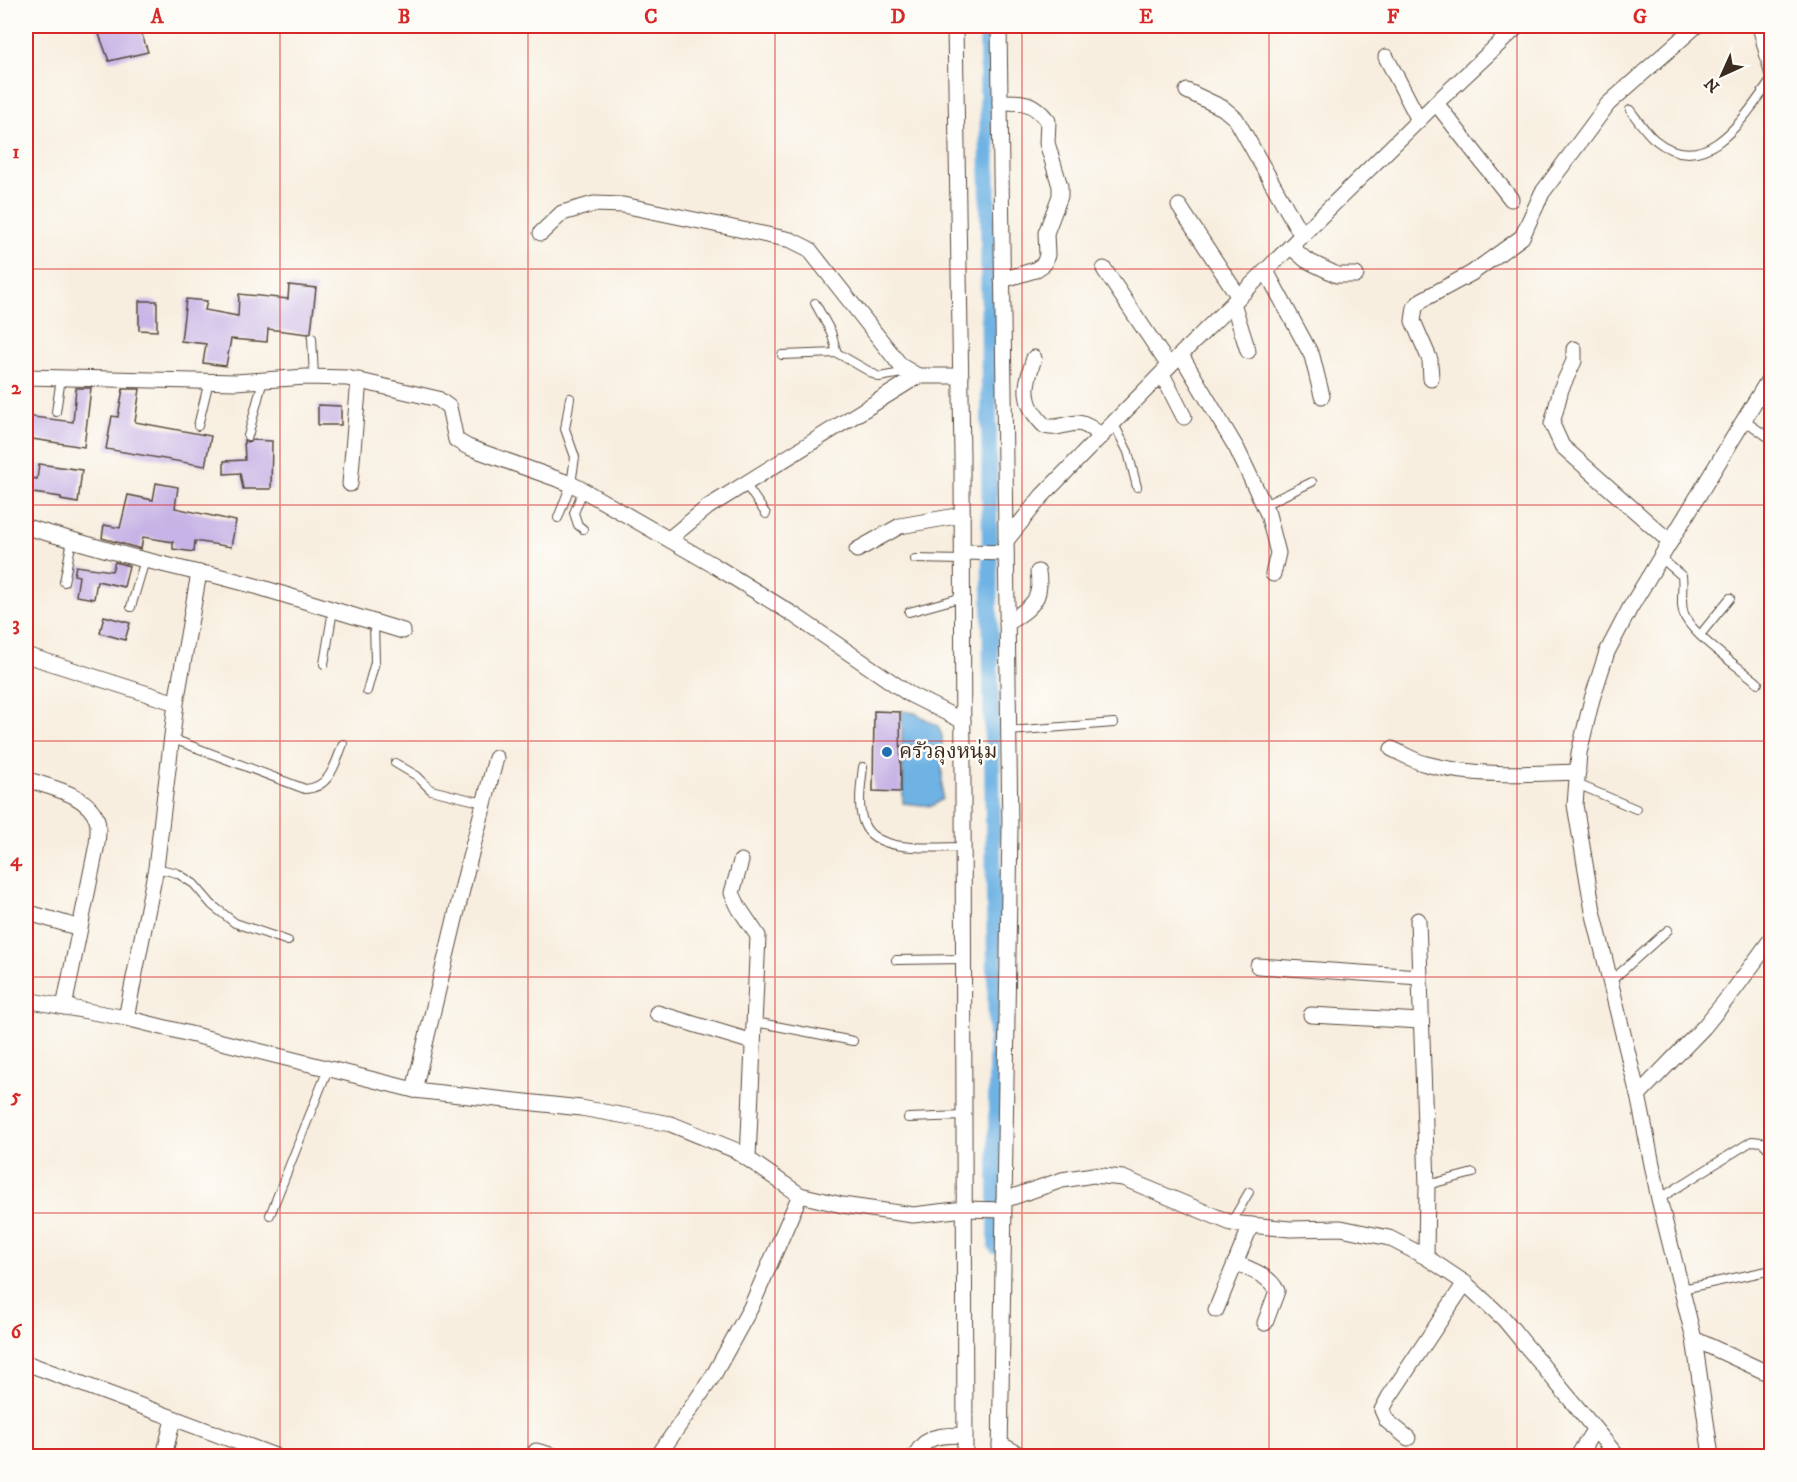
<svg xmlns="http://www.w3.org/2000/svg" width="1797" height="1482" font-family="'IM FELL DW Pica','Noto Serif Thai',serif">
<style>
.water{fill:#6eb3e4;stroke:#546e81;stroke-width:1.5}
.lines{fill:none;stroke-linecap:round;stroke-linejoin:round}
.canal{stroke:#6eb3e4;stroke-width:16}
.building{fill:#c7b3e6}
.service-casing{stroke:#57473b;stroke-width:10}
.minor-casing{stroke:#57473b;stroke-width:17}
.service{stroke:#fff;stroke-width:8}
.minor{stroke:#fff;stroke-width:15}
.grid{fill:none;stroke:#d62828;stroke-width:1.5;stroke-opacity:0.55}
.poi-dot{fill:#1f6fb2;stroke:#fdfcf7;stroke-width:2}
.labels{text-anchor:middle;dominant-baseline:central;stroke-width:5;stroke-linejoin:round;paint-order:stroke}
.poi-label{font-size:21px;fill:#3b2a1e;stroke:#fdfcf7;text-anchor:start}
.neatline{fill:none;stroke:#d62828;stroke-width:2}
.grid-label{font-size:20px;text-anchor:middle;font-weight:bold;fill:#d62828}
</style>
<rect width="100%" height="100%" fill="#fdfcf7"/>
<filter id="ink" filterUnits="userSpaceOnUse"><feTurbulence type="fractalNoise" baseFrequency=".0167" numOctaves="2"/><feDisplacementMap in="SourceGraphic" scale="12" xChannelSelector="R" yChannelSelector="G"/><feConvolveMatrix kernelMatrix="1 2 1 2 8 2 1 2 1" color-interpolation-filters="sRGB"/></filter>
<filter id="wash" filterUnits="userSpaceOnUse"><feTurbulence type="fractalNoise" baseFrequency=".008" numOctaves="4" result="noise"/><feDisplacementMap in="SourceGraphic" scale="24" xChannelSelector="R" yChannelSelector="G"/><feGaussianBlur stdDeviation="1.35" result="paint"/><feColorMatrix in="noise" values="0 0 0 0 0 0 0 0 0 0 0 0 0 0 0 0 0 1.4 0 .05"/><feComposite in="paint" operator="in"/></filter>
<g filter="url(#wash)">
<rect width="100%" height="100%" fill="#f8eedf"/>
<polygon class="water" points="902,711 915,713 938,726 942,736 942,799 932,806 903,803"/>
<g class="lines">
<polyline class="canal" points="987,26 990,609 996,1043 996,1246"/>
</g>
<g id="blocks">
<g class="building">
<polygon points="96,26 139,26 148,52 109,61"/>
<polygon points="289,285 316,288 311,332 308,334 268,329 267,342 231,339 226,366 203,363 206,344 181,341 186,299 207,301 205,310 238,316 239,294 288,299"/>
<polygon points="139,301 157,301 157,331 139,330"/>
<polygon points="76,388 91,388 84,447 26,438 26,416 73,422"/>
<polygon points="123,389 140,389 135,422 211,436 205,466 106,449 112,416 118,417"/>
<polygon points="318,405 341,406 341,425 318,425"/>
<polygon points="244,440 247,442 252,440 272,441 271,489 243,489 240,473 224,474 224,461 245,460"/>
<polygon points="39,464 82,470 78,503 61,500 61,497 26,492 26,477 37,479"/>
<polygon points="156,483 178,487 175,508 236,521 231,547 195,541 194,552 173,549 173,542 143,537 141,549 102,538 104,525 120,528 128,495 153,500"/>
<polygon points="115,562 129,566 124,587 97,581 94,599 76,596 79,576 74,575 76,566 112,571"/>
<polygon points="104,616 130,623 125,640 100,633"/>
<polygon points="874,711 900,712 901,792 873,791"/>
</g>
</g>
</g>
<g filter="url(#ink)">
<use href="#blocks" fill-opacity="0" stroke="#57473b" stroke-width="1.5"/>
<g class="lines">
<g class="service-casing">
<g id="service">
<path d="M1630,110c7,9 15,21 24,29 52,43 91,-23 118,-60"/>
<polyline points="815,303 831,332 837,353"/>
<polyline points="312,338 314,377"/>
<polyline points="782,355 837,353 879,377 908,372"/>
<polyline points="56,412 61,378"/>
<polyline points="1744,420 1772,440"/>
<polyline points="1114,424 1128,452 1137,487"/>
<polyline points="198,426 209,381"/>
<polyline points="248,436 263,380"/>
<polyline points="746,485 766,514"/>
<polyline points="583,490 574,513 578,525 583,529"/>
<polyline points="1264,505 1312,482"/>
<polyline points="558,518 571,484 575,457 565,429 570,398"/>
<path d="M1661,558l21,18c2,12 -3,30 3,41 11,21 54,50 73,66"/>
<polyline points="915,559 963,560"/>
<polyline points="64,582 72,540"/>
<polyline points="131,607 145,560"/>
<polyline points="909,612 963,597"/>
<polyline points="1700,635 1730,598"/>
<polyline points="324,664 333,610"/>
<polyline points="367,691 375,662 374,623"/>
<polyline points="1008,731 1114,723"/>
<path d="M173,739l132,50c25,-1 30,-25 38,-45"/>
<polyline points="395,763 417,776 431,790 484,803"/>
<path d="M863,767c-2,18 -6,40 1,57 12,30 72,23 99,23"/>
<polyline points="1577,784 1636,809"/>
<polyline points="156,868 177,873 194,884 212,905 235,923 288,941"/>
<polyline points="896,960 964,959"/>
<polyline points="1610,982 1668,930"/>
<polyline points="755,1022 853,1041"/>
<polyline points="908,1118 964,1116"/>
<polyline points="1427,1185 1473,1173"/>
<polyline points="1659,1199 1752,1141 1762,1142 1772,1152"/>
<polyline points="270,1215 328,1069"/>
<polyline points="1231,1223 1249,1192"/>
<polyline points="1682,1289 1772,1270"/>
</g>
</g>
<g class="minor-casing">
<g id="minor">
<polyline points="955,26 962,456 965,1456"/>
<polyline points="999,26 1010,828 1000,1456"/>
<polyline points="1760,26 1772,72"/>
<polyline points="1386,57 1419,120"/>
<polyline points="1187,91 1223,108 1236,119 1302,236"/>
<path d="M1000,102c24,0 32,-1 48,19l-1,22 13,43v10l-14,37 1,22 -3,9 -9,6 -33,10"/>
<polyline points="1436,103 1511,199"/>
<polyline points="1179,206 1239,297"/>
<polyline points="541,233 562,213 594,204 623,205 791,240 809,249 901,366 918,376 961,376"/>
<polyline points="1291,247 1306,260 1337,275 1356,275"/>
<polyline points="1104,269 1169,366"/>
<polyline points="1266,271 1312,356 1322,396"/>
<polyline points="1233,303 1248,351"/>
<polyline points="1574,349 1574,361 1561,389 1552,424 1562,446 1670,542"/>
<polyline points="1181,355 1237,449 1268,514 1278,553 1273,574"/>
<path d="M1034,358c-6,20 -12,35 -1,54 3,4 8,11 12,14 11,4 23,-3 33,-3 9,1 17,8 24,13"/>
<polyline points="1162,374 1184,417"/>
<polyline points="26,377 236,382 306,377 347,378 438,399 449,407 456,440 468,447 571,484 583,490 715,566 794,615 909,694 963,721"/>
<polyline points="1431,379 1430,360 1413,321 1415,307 1422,300 1472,273 1522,237 1542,193 1608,104 1696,26"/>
<polyline points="350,484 359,380"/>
<polyline points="26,527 129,556 199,573"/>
<polyline points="669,539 708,507 918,376"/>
<polyline points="1005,542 1042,496 1169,366 1436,103 1518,26"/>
<polyline points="857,550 900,526 962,515"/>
<polyline points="963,552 1006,553"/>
<path d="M1007,624c22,-17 36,-21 31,-52"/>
<polyline points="26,655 176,703"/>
<path d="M1392,749c11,5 22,12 34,15 47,13 103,10 152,8"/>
<path d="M26,779c24,9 61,14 71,41 2,7 1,16 0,24l-33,163"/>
<polyline points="741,861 732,893 739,908 758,936 748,1158"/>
<polyline points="26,912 80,928"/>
<polyline points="1418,920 1427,1185 1426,1257"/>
<polyline points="1258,966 1419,977"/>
<polyline points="26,1000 126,1018 414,1090 581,1108 671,1124 735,1150 800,1195 842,1205 913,1215 964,1209 1003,1210"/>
<polyline points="657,1013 753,1042"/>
<polyline points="1311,1015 1421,1021"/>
<polyline points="126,1018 156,868 176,703 199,573 214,575 259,587 403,631"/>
<polyline points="414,1090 467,869 496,758"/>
<polyline points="1638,1095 1704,1027 1734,990 1772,938"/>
<polyline points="1004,1200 1062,1180 1093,1175 1123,1178 1231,1223 1290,1229 1341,1228 1389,1238 1426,1257 1465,1283 1504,1319 1617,1456"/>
<path d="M1235,1263c16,7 34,12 42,28l-12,32"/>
<polyline points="1216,1310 1251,1225"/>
<polyline points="1694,1339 1772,1375"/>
<polyline points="26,1363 275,1456"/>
<polyline points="1408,1438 1387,1421 1382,1410 1389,1397 1465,1283"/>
<polyline points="1000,1444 1022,1456"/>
<polyline points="536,1451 554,1456"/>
<polyline points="164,1456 173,1419"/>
<polyline points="658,1456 713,1376 751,1307 800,1195"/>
<path d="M915,1456c12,-23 27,-20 50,-21"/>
<polyline points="1578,1456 1594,1430"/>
<polyline points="1711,1456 1694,1339 1659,1199 1638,1095 1593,911 1575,805 1579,753 1592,699 1607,652 1630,608 1772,374"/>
</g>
</g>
<use href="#service" class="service"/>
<use href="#minor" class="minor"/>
</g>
</g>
<path class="grid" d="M280,26v1430M528,26v1430M775,26v1430M1022,26v1430M1269,26v1430M1517,26v1430M26,269h1746M26,505h1746M26,741h1746M26,977h1746M26,1213h1746"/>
<circle class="poi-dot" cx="887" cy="752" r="6"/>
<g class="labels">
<g class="poi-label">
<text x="899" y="752">ครัวลุงหนุ่ม</text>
</g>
</g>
<rect width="1797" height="1482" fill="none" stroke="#fdfcf7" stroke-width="66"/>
<g transform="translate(1722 75) rotate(225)" stroke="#fdfcf7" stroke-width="4.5" paint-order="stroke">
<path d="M0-4.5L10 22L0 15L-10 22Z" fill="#3b2a1e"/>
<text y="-9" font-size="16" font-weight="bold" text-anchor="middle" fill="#3b2a1e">N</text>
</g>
<rect x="33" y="33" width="1731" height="1416" class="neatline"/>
<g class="grid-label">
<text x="157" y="23">A</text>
<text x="404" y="23">B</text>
<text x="651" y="23">C</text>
<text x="898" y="23">D</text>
<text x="1146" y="23">E</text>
<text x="1393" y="23">F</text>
<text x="1640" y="23">G</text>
<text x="16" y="158">1</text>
<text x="16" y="394">2</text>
<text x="16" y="630">3</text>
<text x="16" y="866">4</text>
<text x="16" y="1102">5</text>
<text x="16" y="1338">6</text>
</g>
</svg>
